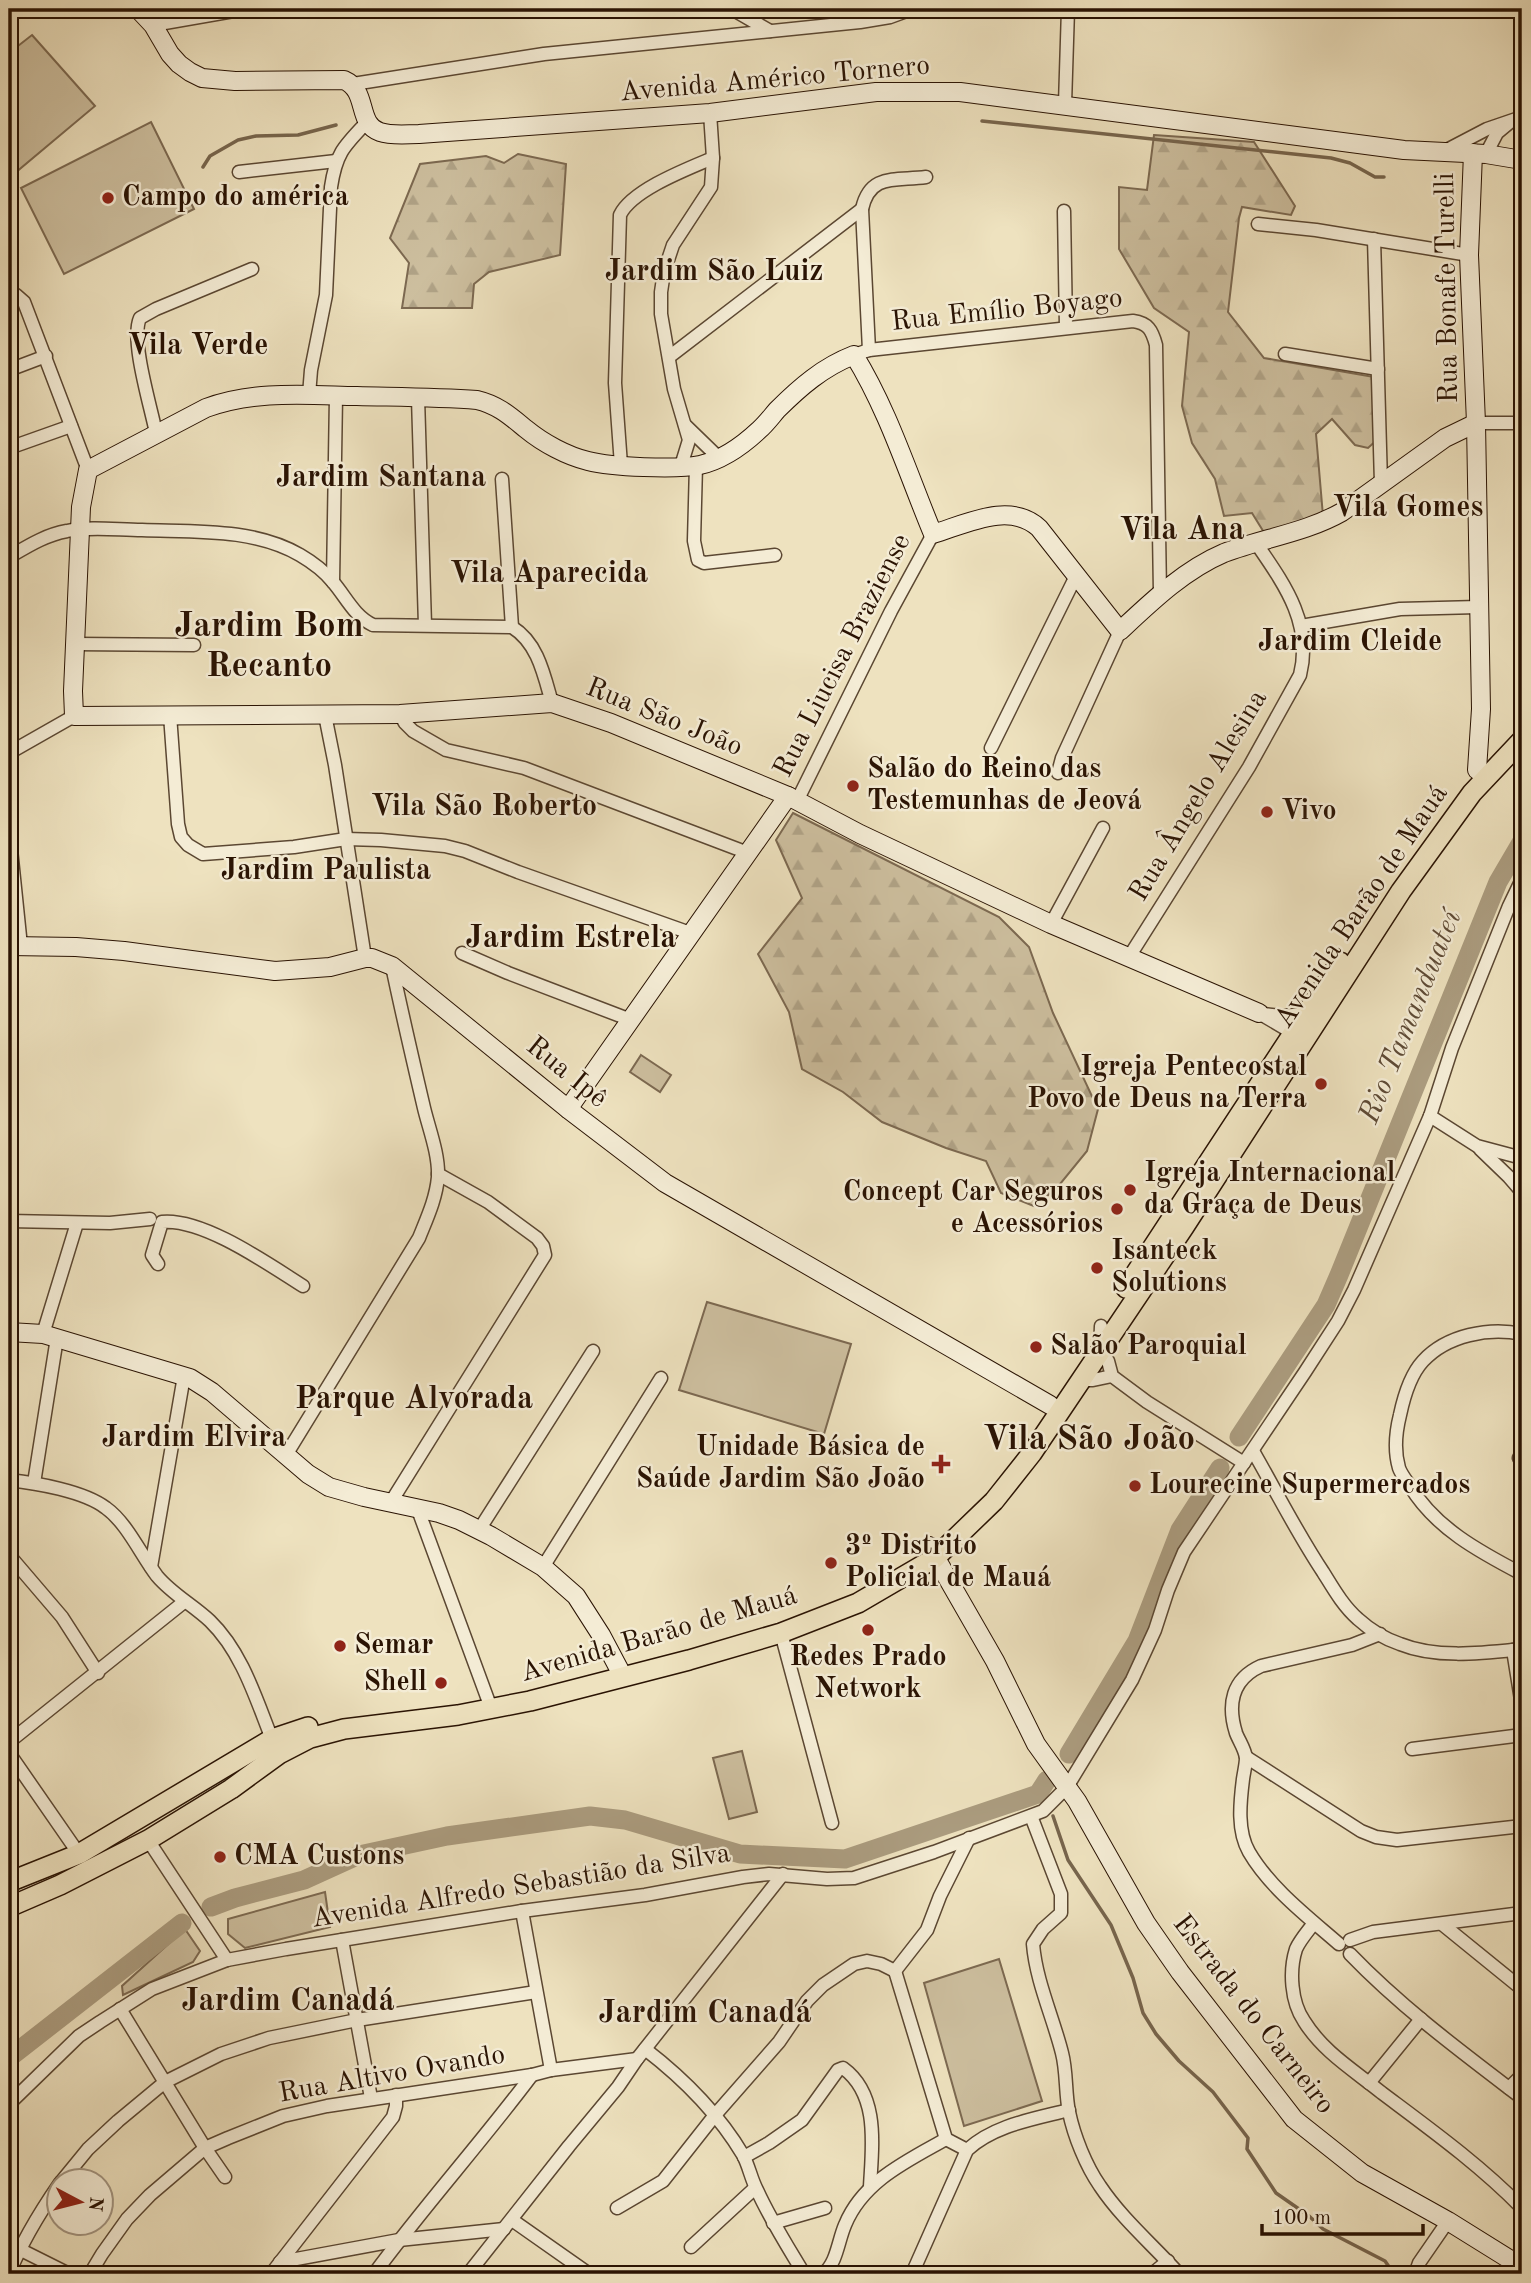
<svg xmlns="http://www.w3.org/2000/svg" width="1531" height="2283" font-family="'Old Standard TT',serif">
<style>
.green{fill:#cdbf9f;stroke:#7c6951;stroke-width:2}
.forest{fill:url(#forest-firs);stroke:#7c6951;stroke-width:2}
.lines{fill:none;stroke-linecap:round;stroke-linejoin:round}
.stream{stroke:#77654d;stroke-width:3.5}
.river{stroke:#ab9c7f;stroke-width:19}
.street-casing{stroke:#5b4732;stroke-width:15}
.secondary-casing{stroke:#2a1303;stroke-width:20}
.primary-casing{stroke:#2a1303;stroke-width:22}
.street{stroke:#f4ecd5;stroke-width:12}
.secondary{stroke:#f4ecd5;stroke-width:18}
.primary{stroke:#eee2bf;stroke-width:19}
.poi-dot{fill:#8f2418;stroke:#f4ecd5;stroke-width:2.5}
.labels{text-anchor:middle;dominant-baseline:central;stroke-width:5;stroke-linejoin:round;paint-order:stroke}
.street-label{font-size:28px;fill:#2a1303;stroke:#f4ecd5}
.poi-label{font-size:28px;font-weight:bold;fill:#2a1303;stroke:#f4ecd5;text-anchor:start}
.neighbourhood-label{font-size:30px;font-weight:bold;fill:#2a1303;stroke:#f4ecd5}
.water-label{font-size:30px;font-style:italic;fill:#5e4a35;stroke:#f4ecd5}
.quarter-label{font-size:32px;font-weight:bold;fill:#2a1303;stroke:#f4ecd5}
.district-label{font-size:35px;font-weight:bold;fill:#2a1303;stroke:#f4ecd5}
</style>
<defs>
<pattern id="forest-firs" width="22" height="20" patternUnits="userSpaceOnUse" patternTransform="scale(1.75)"><rect width="22" height="20" fill="#cdbf9f"/><path d="M5 1l3.5 6h-7zM16 11l3.5 6h-7z" fill="#b0a387"/></pattern>
</defs>
<rect width="100%" height="100%" fill="#eee2bf"/>
<filter id="stains"><feTurbulence type="fractalNoise" baseFrequency=".00286" numOctaves="4"/><feColorMatrix values="0 0 0 0 .2 0 0 0 0 .09 0 0 0 0 .02 0 0 0 .5 -.17"/></filter>
<radialGradient id="worn" r=".72"><stop offset=".6" stop-color="#630" stop-opacity="0"/><stop offset="1" stop-color="#630" stop-opacity=".3"/></radialGradient>
<g class="green">
<polygon points="32,35 95,106 9,178 9,53"/>
<polygon points="151,122 194,209 64,274 21,188"/>
<polygon points="641,1055 671,1075 660,1092 630,1072"/>
<polygon points="707,1302 851,1344 824,1434 679,1390"/>
<polygon points="742,1751 757,1812 729,1819 713,1758"/>
<polygon points="325,1892 330,1927 245,1948 228,1934 228,1919"/>
<polygon points="185,1929 200,1951 193,1962 123,1995 122,1986"/>
<polygon points="999,1959 1042,2101 964,2126 924,1983"/>
</g>
<g class="forest">
<polygon points="1154,135 1254,142 1295,206 1291,215 1242,207 1239,218 1228,312 1264,358 1374,377 1379,438 1368,448 1355,445 1332,419 1316,434 1323,516 1265,534 1252,513 1224,516 1215,479 1192,443 1182,406 1189,332 1154,308 1119,249 1119,187 1147,190"/>
<polygon points="518,154 566,164 560,255 489,272 474,284 472,308 402,308 409,263 390,238 420,164 486,156 504,163"/>
<polygon points="793,813 999,917 1029,947 1053,1013 1098,1109 1087,1151 1056,1189 1034,1206 1001,1193 986,1161 946,1148 882,1122 843,1092 802,1069 789,1012 758,954 802,898 776,840"/>
</g>
<g class="lines">
<g class="stream">
<polyline points="982,121 1331,158 1350,163 1375,177 1384,177"/>
<polyline points="203,167 210,156 238,140 256,136 298,135 336,125"/>
<polyline points="1053,1816 1068,1860 1111,1925 1133,1978 1143,2013 1156,2034 1179,2061 1213,2092 1248,2138 1247,2149 1276,2193 1309,2216 1323,2229 1385,2261 1394,2274"/>
</g>
<g class="river">
<polyline points="1239,1437 1326,1305 1339,1275 1498,882 1522,841"/>
<polyline points="1069,1754 1137,1641 1180,1530 1220,1468"/>
<polyline points="211,1907 235,1898 304,1880 359,1855 447,1836 590,1816 625,1820 740,1854 845,1859 1038,1794 1047,1780"/>
<polyline points="9,2058 182,1923"/>
</g>
<g class="street-casing">
<g id="street">
<polyline points="732,9 770,31"/>
<polyline points="153,25 245,9"/>
<polyline points="353,84 544,54 860,22 890,17 912,9"/>
<polyline points="1065,104 1068,9"/>
<polyline points="1443,152 1487,129 1522,117"/>
<polyline points="1486,154 1497,133 1509,123"/>
<polyline points="239,172 336,161"/>
<polyline points="1064,211 1066,327"/>
<polyline points="1258,224 1316,230 1469,255"/>
<polyline points="1374,239 1381,483"/>
<polyline points="9,294 16,295 24,302 88,470"/>
<path d="M869,350l-7,-141c8,-36 33,-28 64,-32"/>
<polyline points="1285,354 1378,369"/>
<path d="M854,355l15,-5 264,-29c15,2 19,9 23,24l4,248"/>
<polyline points="669,357 862,209"/>
<polyline points="9,370 46,356"/>
<path d="M309,395l2,-25 15,-75 5,-108c5,-34 13,-41 36,-65"/>
<polyline points="418,398 425,625"/>
<polyline points="1476,423 1522,423"/>
<polyline points="685,425 719,458"/>
<path d="M156,433c-5,-26 -26,-93 -16,-115l16,-9 96,-40"/>
<polyline points="9,448 71,426"/>
<path d="M621,465l-6,-82 5,-168c12,-25 67,-46 93,-57"/>
<polyline points="696,465 694,541 698,560 704,563 775,555"/>
<polyline points="681,466 689,440 674,389 661,314 661,292 664,272 673,245 711,187 713,158 710,113"/>
<polyline points="502,479 512,627"/>
<path d="M9,557c19,-11 36,-22 58,-26 24,-5 51,-1 75,-1 52,2 112,-2 158,25 12,7 25,17 33,27 13,15 21,34 40,43l139,2c26,16 32,48 40,76"/>
<polyline points="333,582 336,396"/>
<polyline points="1301,626 1400,609 1478,607"/>
<polyline points="75,644 194,645"/>
<polyline points="400,714 405,723 413,731 446,750 524,768 748,853"/>
<polyline points="170,715 178,824 181,837 188,845 203,854 294,847 346,839 381,840 445,846 465,851 518,872 693,934"/>
<polyline points="325,715 335,765 365,958"/>
<polyline points="991,748 1076,576"/>
<polyline points="9,753 74,716"/>
<polyline points="1058,773 1062,758 1120,631"/>
<polyline points="797,801 891,611 933,534"/>
<polyline points="9,830 21,946"/>
<polyline points="1051,924 1103,828"/>
<polyline points="462,953 508,973 631,1020"/>
<path d="M1129,957l120,-190 51,-92c13,-52 -16,-91 -44,-132"/>
<polyline points="1259,1013 1298,1036"/>
<polyline points="1264,1014 1281,1016 1305,1014"/>
<polyline points="1430,1116 1477,1146 1522,1158"/>
<polyline points="1480,1149 1509,1177 1522,1192"/>
<polyline points="9,1221 110,1223 150,1219"/>
<path d="M158,1264l-6,-9 10,-33c41,-4 106,42 141,64"/>
<polyline points="1101,1326 1100,1350 1108,1361 1112,1376 1147,1402 1244,1463"/>
<polyline points="43,1334 77,1223"/>
<path d="M1522,1334c-33,-7 -75,1 -99,27 -13,14 -19,35 -23,54 -4,16 -6,36 -1,53 2,6 7,12 11,18 25,42 70,66 112,88"/>
<polyline points="1082,1380 1093,1380 1112,1376"/>
<path d="M1253,1451c23,40 44,82 70,121 10,16 20,34 35,47 11,10 27,20 42,25 37,15 83,9 122,5"/>
<path d="M286,1455l133,-217c8,-20 17,-39 19,-61 1,-23 -9,-48 -14,-69 -11,-47 -22,-94 -32,-142"/>
<polyline points="1519,1458 1522,1460"/>
<path d="M9,1480c27,3 75,11 97,28 21,15 35,47 51,68 15,18 36,29 53,45 32,31 46,78 62,118"/>
<polyline points="34,1483 57,1338"/>
<polyline points="391,1502 545,1255 543,1246 537,1238 488,1202 438,1174"/>
<polyline points="417,1507 491,1708"/>
<polyline points="479,1530 593,1351"/>
<polyline points="9,1555 62,1617 98,1673"/>
<polyline points="151,1567 184,1376"/>
<polyline points="543,1567 661,1378"/>
<polyline points="781,1633 832,1823"/>
<polyline points="1513,1650 1522,1706"/>
<polyline points="9,1742 184,1602"/>
<polyline points="1412,1749 1522,1735"/>
<polyline points="9,1753 79,1854"/>
<polyline points="1246,1757 1361,1831 1376,1837 1397,1840 1522,1826"/>
<path d="M1031,1816l30,78v19l-18,16 -10,15c3,37 20,73 29,109 5,19 3,39 7,59 5,24 17,54 31,74 22,33 53,59 79,88"/>
<polyline points="148,1840 227,1960"/>
<polyline points="522,1911 551,2070"/>
<path d="M1314,1923c-6,8 -14,17 -18,26 -7,22 -5,53 8,72 19,31 51,50 78,72 48,36 98,72 140,115"/>
<polyline points="1442,1924 1522,1989"/>
<polyline points="342,1940 371,2098"/>
<polyline points="1350,1940 1373,1932 1522,1913"/>
<path d="M1339,1944c-31,-27 -69,-56 -90,-92 -12,-21 -9,-49 -6,-73 1,-7 3,-15 3,-21 -1,-9 -7,-17 -10,-25 -9,-29 -4,-54 25,-67l91,-21 28,-11"/>
<path d="M1350,1954c52,54 113,99 172,144"/>
<polyline points="895,1971 946,2139 967,2150"/>
<polyline points="895,1971 927,1930 940,1896 969,1838"/>
<polyline points="120,2009 205,2148 225,2177"/>
<path d="M645,2049c39,30 73,64 98,106 6,11 8,24 14,35 13,29 31,57 47,84"/>
<polyline points="1369,2083 1421,2019"/>
<polyline points="1509,2088 1522,2075"/>
<polyline points="9,2104 79,2036 100,2022 152,1989 227,1960 286,1949 522,1911 645,1895 743,1877 769,1874 827,1879 854,1878 934,1852 1043,1811 1067,1787 1132,1680 1155,1630 1168,1590 1184,1552 1305,1372 1338,1321 1354,1290 1430,1116 1452,1048 1509,906 1522,879"/>
<path d="M744,2157l25,-14 33,-23 36,-50 5,-2c37,27 29,79 27,119"/>
<polyline points="61,2182 88,2149 118,2121 165,2082 221,2054 269,2038 357,2020 536,1992"/>
<polyline points="617,2208 663,2181 715,2115 779,2042 807,2001 823,1985 854,1964 867,1961 881,1964 895,1971"/>
<polyline points="512,2220 589,2274"/>
<polyline points="773,2223 825,2208"/>
<polyline points="9,2244 69,2274"/>
<polyline points="691,2247 755,2188"/>
<polyline points="280,2262 399,2240 504,2229"/>
<path d="M9,2274c13,-33 31,-62 51,-91"/>
<polyline points="90,2274 102,2254 127,2219 150,2195 205,2148 228,2138 283,2116 327,2106 532,2075 551,2070 637,2059"/>
<polyline points="271,2274 393,2117 396,2106 396,2095"/>
<path d="M374,2274c50,-68 107,-131 158,-199"/>
<polyline points="468,2274 569,2146 618,2087 637,2059 783,1874"/>
<path d="M823,2274c14,-11 15,-33 22,-49 18,-44 62,-64 101,-86"/>
<path d="M912,2274l55,-124c27,-25 67,-31 102,-40"/>
<polyline points="1152,2274 1168,2261"/>
<polyline points="1415,2274 1419,2263 1448,2221"/>
</g>
</g>
<g class="secondary-casing">
<g id="secondary">
<path d="M138,9l15,16 17,29 9,10 11,8 12,6 33,3 109,-1c25,11 12,44 36,52 12,4 27,2 39,2l291,-21 166,-21h84l444,58 82,4 36,6"/>
<polyline points="1473,153 1469,255 1476,423 1481,709 1477,770"/>
<polyline points="9,946 76,947 124,951 275,971 330,967 365,958 372,958 392,966 568,1109 665,1183 1050,1405"/>
<path d="M1259,1013l-208,-89 -191,-90 -72,-38 -177,-73 -59,-20 -152,11 -326,2 -1,-25 8,-184 7,-37 118,-62c48,-18 100,-13 151,-12 40,1 80,1 120,4 21,5 33,16 49,29 17,14 41,27 62,32 24,6 88,9 112,4 22,-5 43,-20 59,-35 7,-6 12,-13 18,-20 23,-23 46,-43 77,-55 34,55 54,119 79,179 33,-10 77,-33 106,-6l81,103c31,-29 64,-61 104,-78 39,-15 81,-20 118,-41l103,-74 31,-15"/>
<polyline points="568,1109 788,796"/>
<polyline points="9,1332 43,1334 190,1378 212,1392 308,1474 329,1487 364,1497 439,1513 459,1520 491,1536 543,1567 576,1596 601,1635 619,1669"/>
<polyline points="929,1546 995,1661 1036,1744 1077,1801 1146,1923 1180,1972 1294,2119 1362,2173 1448,2221 1522,2267"/>
</g>
</g>
<g class="primary-casing">
<g id="primary">
<polyline points="1126,1288 1340,962"/>
<polyline points="9,1882 79,1854 272,1739 308,1727"/>
<polyline points="9,1907 60,1885 148,1840 231,1789 279,1754 310,1738 344,1729 458,1715 530,1701 689,1660 781,1633 858,1603 935,1558 994,1501 1032,1453 1184,1227 1401,891 1472,793 1522,740"/>
</g>
</g>
<use href="#street" class="street"/>
<use href="#secondary" class="secondary"/>
<use href="#primary" class="primary"/>
</g>
<g class="poi-dot">
<circle cx="108" cy="198" r="7"/>
<circle cx="853" cy="786" r="7"/>
<circle cx="1267" cy="812" r="7"/>
<circle cx="1321" cy="1084" r="7"/>
<circle cx="1130" cy="1190" r="7"/>
<circle cx="1117" cy="1209" r="7"/>
<circle cx="1097" cy="1268" r="7"/>
<circle cx="1036" cy="1347" r="7"/>
<path d="M937.5 1453.5h7v7h7v7h-7v7h-7v-7h-7v-7h7z"/>
<circle cx="1135" cy="1486" r="7"/>
<circle cx="831" cy="1563" r="7"/>
<circle cx="868" cy="1630" r="7"/>
<circle cx="340" cy="1646" r="7"/>
<circle cx="441" cy="1683" r="7"/>
<circle cx="220" cy="1857" r="7"/>
</g>
<g class="labels">
<g class="street-label">
<text transform="translate(775 80) rotate(-5)">Avenida Américo Tornero</text>
<text transform="translate(1448 288) rotate(-91)">Rua Bonafe Turelli</text>
<text transform="translate(1007 311) rotate(-6)">Rua Emílio Boyago</text>
<text transform="translate(843 656) rotate(-63)">Rua Liucisa Braziense</text>
<text transform="translate(664 718) rotate(22)">Rua São João</text>
<text transform="translate(1199 796) rotate(-59)">Rua Ângelo Alesina</text>
<text transform="translate(1362 907) rotate(-56)">Avenida Barão de Mauá</text>
<text transform="translate(566 1073) rotate(39)">Rua Ipê</text>
<text transform="translate(659 1635) rotate(-16)">Avenida Barão de Mauá</text>
<text transform="translate(521 1887) rotate(-9)">Avenida Alfredo Sebastião da Silva</text>
<text transform="translate(1253 2015) rotate(52)">Estrada do Carneiro</text>
<text transform="translate(392 2075) rotate(-10)">Rua Altivo Ovando</text>
</g>
<g class="poi-label">
<text x="122" y="198">Campo do américa</text>
<text x="867" y="770">Salão do Reino das<tspan x="867" dy="32">Testemunhas de Jeová</tspan></text>
<text x="1281" y="812">Vivo</text>
<text x="1307" y="1068" text-anchor="end">Igreja Pentecostal<tspan x="1307" dy="32">Povo de Deus na Terra</tspan></text>
<text x="1144" y="1174">Igreja Internacional<tspan x="1144" dy="32">da Graça de Deus</tspan></text>
<text x="1103" y="1193" text-anchor="end">Concept Car Seguros<tspan x="1103" dy="32">e Acessórios</tspan></text>
<text x="1111" y="1252">Isanteck<tspan x="1111" dy="32">Solutions</tspan></text>
<text x="1050" y="1347">Salão Paroquial</text>
<text x="925" y="1448" text-anchor="end">Unidade Básica de<tspan x="925" dy="32">Saúde Jardim São João</tspan></text>
<text x="1149" y="1486">Lourecine Supermercados</text>
<text x="845" y="1547">3º Distrito<tspan x="845" dy="32">Policial de Mauá</tspan></text>
<text x="354" y="1646">Semar</text>
<text x="868" y="1658" text-anchor="middle">Redes Prado<tspan x="868" dy="32">Network</tspan></text>
<text x="427" y="1683" text-anchor="end">Shell</text>
<text x="234" y="1857">CMA Custons</text>
</g>
<g class="neighbourhood-label">
<text x="714" y="272">Jardim São Luiz</text>
<text x="198" y="346">Vila Verde</text>
<text x="381" y="478">Jardim Santana</text>
<text x="1408" y="508">Vila Gomes</text>
<text x="549" y="574">Vila Aparecida</text>
<text x="1350" y="642">Jardim Cleide</text>
<text x="484" y="807">Vila São Roberto</text>
<text x="326" y="871">Jardim Paulista</text>
<text x="194" y="1438">Jardim Elvira</text>
</g>
<g class="water-label">
<text transform="translate(1411 1017) rotate(-68)">Rio Tamanduateí</text>
</g>
<g class="quarter-label">
<text x="1182" y="531">Vila Ana</text>
<text x="571" y="939">Jardim Estrela</text>
<text x="414" y="1400">Parque Alvorada</text>
<text x="288" y="2002">Jardim Canadá</text>
<text x="705" y="2014">Jardim Canadá</text>
</g>
<g class="district-label">
<text x="269" y="626">Jardim Bom<tspan x="269" dy="40">Recanto</tspan></text>
<text x="1089" y="1439">Vila São João</text>
</g>
</g>
<rect width="1531" height="2283" fill="none" stroke="#eee2bf" stroke-width="35"/>
<rect x="10" y="10" width="1510" height="2262" fill="none" stroke="#2a1303" stroke-width="3.5"/>
<rect x="18" y="18" width="1496" height="2248" fill="none" stroke="#2a1303" stroke-width="2"/>
<g transform="translate(80 2202) rotate(97)"><circle r="33" fill="#f4ecd5" stroke="#a39581" stroke-width="2"/>
<path d="M0-5L12 26L0 18L-12 26Z" fill="#8f2418"/>
<text y="-10" font-size="19" font-weight="bold" text-anchor="middle" fill="#2a1303">N</text>
</g>
<path d="M1262 2224v10h161v-10" fill="none" stroke="#2a1303" stroke-width="3.5"/>
<text x="1272" y="2224" font-size="21" fill="#2a1303" stroke="#f4ecd5" stroke-width="5" paint-order="stroke">100 m</text>
<rect width="100%" height="100%" filter="url(#stains)"/>
<rect width="100%" height="100%" fill="url(#worn)"/>
</svg>
